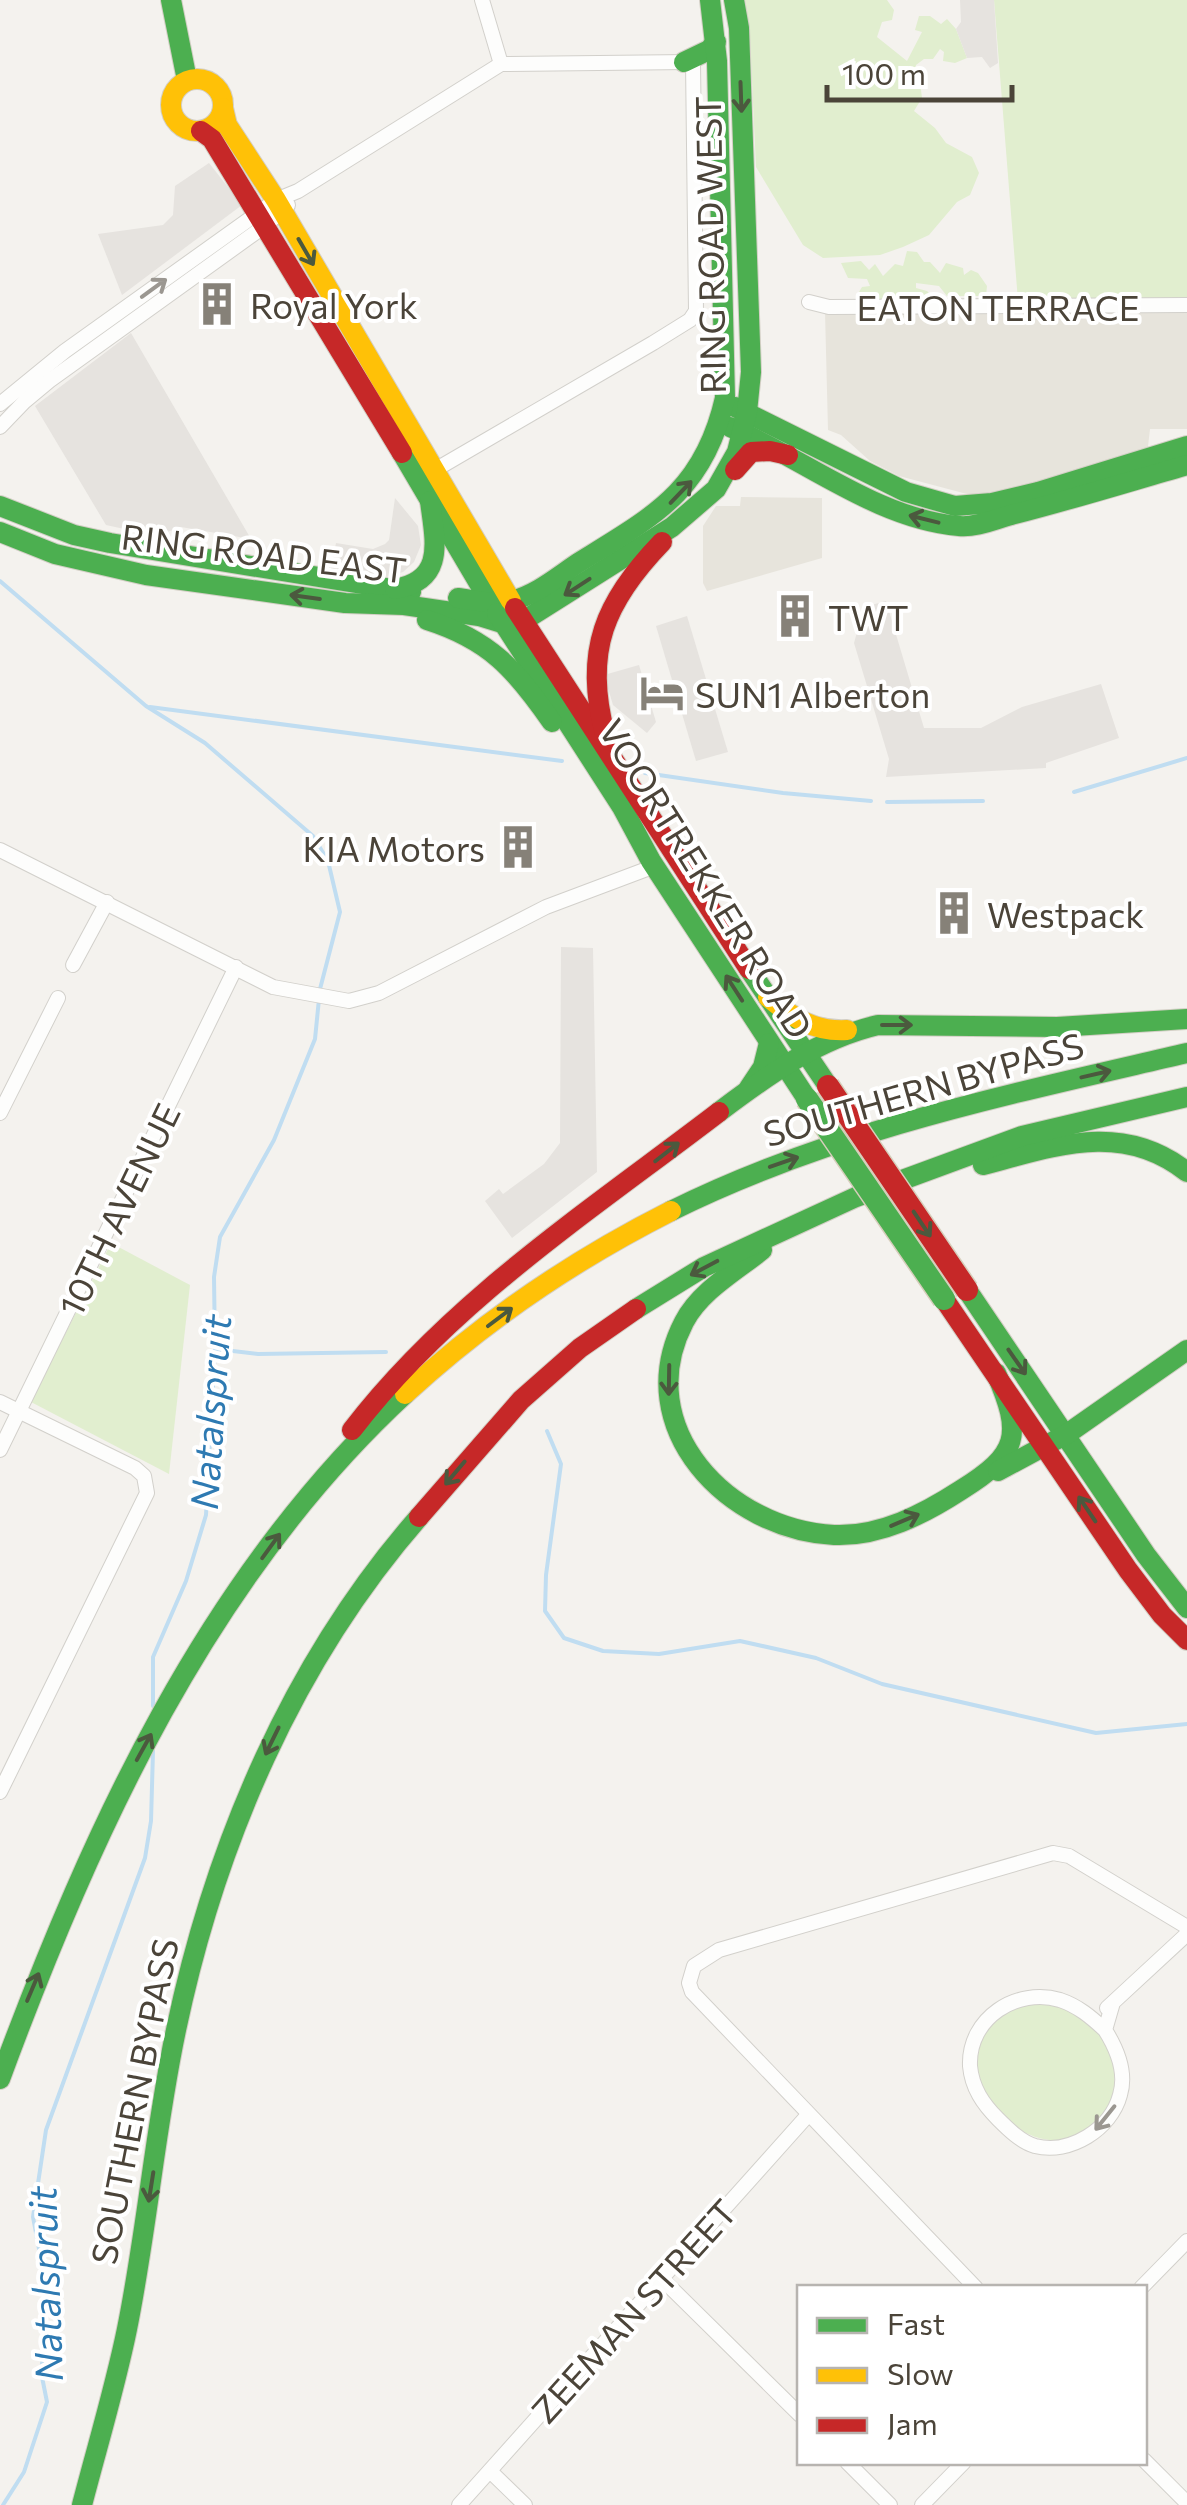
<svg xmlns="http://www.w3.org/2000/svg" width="1187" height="2505" font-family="Commissioner,sans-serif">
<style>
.residential{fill:#e7e4dc}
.green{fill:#e1eecf}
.parking{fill:#e6e3df}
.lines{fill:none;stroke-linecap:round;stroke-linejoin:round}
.stream{stroke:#c0ddf1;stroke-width:4}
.street-casing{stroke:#d2d0cb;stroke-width:16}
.fast-casing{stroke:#d3cfc5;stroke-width:22}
.slow-casing{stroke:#d3cfc5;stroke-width:22}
.jam-casing{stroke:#d3cfc5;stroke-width:22}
.street{stroke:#fdfdfc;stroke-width:14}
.fast{stroke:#4caf50;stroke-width:20}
.slow{stroke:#ffc107;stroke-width:20}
.jam{stroke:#c62828;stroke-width:20}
.fast-bridge-casing{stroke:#d6cebb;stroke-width:25;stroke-linecap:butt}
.jam-bridge-casing{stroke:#d6cebb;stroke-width:25;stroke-linecap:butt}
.fast-bridge{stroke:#4caf50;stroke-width:22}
.jam-bridge{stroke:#c62828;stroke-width:22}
.oneway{stroke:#4b593e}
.oneway2{stroke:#9b9791}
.labels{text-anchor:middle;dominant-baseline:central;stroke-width:8;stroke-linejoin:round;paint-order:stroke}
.street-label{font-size:35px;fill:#4b4439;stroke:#fff}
.poi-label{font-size:35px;fill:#4b4439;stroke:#fff;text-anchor:start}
.water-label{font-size:38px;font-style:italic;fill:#2e7ab2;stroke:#fff}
</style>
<rect width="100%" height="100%" fill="#f4f2ee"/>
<g class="residential">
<polygon points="1187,311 1187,429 1150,429 1147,455 982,498 899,476 870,461 841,435 828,430 825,312"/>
<polygon points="741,497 822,498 822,558 707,591 703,583 703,526 716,506 740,506"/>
</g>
<g class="green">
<polygon points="745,0 887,0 894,10 892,20 882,22 877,37 907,61 922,32 915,30 919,16 930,16 941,24 947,19 956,29 967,58 955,63 943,61 944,52 940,49 933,59 924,59 916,65 914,78 920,82 922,98 914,111 935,128 946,143 972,157 979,173 970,195 957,202 929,235 903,247 880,255 823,258 803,245 756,167 750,37"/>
<polygon points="994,0 1187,0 1187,299 1018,301"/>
<polygon points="907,251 917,252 924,262 930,262 940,273 946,263 963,268 964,275 971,270 978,273 987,286 986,296 947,296 939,286 916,283 916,288 927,291 933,297 929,302 863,304 859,292 862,287 870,286 867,279 848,278 841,263 861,261 869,270 875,264 883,276 895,264 903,266"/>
<polygon points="111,1243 190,1285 169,1474 31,1402"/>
<path d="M1027,2002c10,1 22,0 31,2 41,12 68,59 52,98 -4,10 -12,17 -20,24 -59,54 -157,-60 -97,-106 10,-8 23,-12 34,-18z"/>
</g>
<g class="parking">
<polygon points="960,0 994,0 998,63 990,68 982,57 967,58 956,29 961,22"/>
<polygon points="209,163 242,205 122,295 98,234 163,225 173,215 175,186"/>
<polygon points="131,333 251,539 181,527 156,536 106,525 35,406"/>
<polygon points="395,498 418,526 421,545 414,562 403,572 387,577 331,568 336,543 373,549 385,544 389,540"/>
<polygon points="886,601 924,728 981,728 1022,707 1101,684 1119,738 1046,763 1046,768 886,777 889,759 854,643 864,607"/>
<polygon points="687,616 728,752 696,761 656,626"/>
<polygon points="639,665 656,722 647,733 613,705 604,675"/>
<polygon points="561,947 593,948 597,1172 512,1238 485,1201 499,1189 503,1194 544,1164 560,1143"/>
</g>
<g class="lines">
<g class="stream">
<polyline points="0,581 146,706 205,743 313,836 328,861 340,912 320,989"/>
<polyline points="150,707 562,761"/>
<polyline points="645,773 783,793 871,801"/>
<polyline points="1074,792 1187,758"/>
<polyline points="887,802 983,801"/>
<polyline points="216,1349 258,1354 386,1352"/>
<polyline points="547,1431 561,1464 546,1575 545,1611 564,1638 603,1651 659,1654 740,1641 816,1658 882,1684 1096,1733 1187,1724"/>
<polyline points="153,1706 153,1657 186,1581 206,1515 215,1349 214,1277 220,1237 274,1140 315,1039 319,999"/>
<polyline points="3,2505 24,2472 47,2402 41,2372 46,2332 45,2281 33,2217 46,2130 145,1858 151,1821 153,1751"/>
</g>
<g class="street-casing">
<g id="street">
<polyline points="482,0 501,64"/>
<polyline points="809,302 829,307 1187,305"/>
<polyline points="0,404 65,351 276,200 298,191 501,64 689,62"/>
<polyline points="0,427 25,401 49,381 266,225 288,205"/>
<polyline points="428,474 653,343 690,320 696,311 693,62"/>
<polyline points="0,850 273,987 349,1001 379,993 546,907 655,866"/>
<polyline points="73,965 107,902"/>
<polyline points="0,1113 58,998"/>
<polyline points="0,1402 135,1468 144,1476 147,1493 0,1792"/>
<polyline points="0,1450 236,967"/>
<polyline points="1107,2008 1187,1934"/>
<path d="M1105,2030c-14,-13 -27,-24 -45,-30 -43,-13 -92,18 -90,66 2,22 13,38 28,53 10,10 23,23 37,27 35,9 76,-17 85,-51 7,-23 -3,-46 -15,-65l7,-24"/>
<polyline points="661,2278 800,2415"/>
<polyline points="976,2288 692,1992 689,1983 694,1966 719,1950 1053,1853 1069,1856 1187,1927"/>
<polyline points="1141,2288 1187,2241"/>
<polyline points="1144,2460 1187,2503"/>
<polyline points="847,2462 890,2505"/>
<polyline points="490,2471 525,2505"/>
<polyline points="459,2505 808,2115"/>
<polyline points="922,2505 964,2462"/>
</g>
</g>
<g class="fast-casing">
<g id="fast">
<polyline points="171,0 187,80"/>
<polyline points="684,62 709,50 716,42"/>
<polyline points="735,407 906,492 955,506 992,503 1038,492 1187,446"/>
<path d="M730,427c75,32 147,92 229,99 16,2 37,-7 52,-11 59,-15 117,-33 176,-50"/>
<polyline points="402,453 490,602"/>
<polyline points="0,506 74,535 110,543 411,592"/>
<polyline points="0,532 55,554 146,575 345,603 404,605 479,616 505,624 523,621 672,527 716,489 737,452 747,412 751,372 739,28 734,0"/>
<path d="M395,589c51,-9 40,-48 35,-88"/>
<path d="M458,598c17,2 36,7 53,3 25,-6 46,-24 67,-38 76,-47 126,-72 147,-165l-8,-337 -7,-61"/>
<polyline points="497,613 622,807 651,861 807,1099"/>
<path d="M427,620c63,20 88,49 125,102"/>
<polyline points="749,969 828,1086"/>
<polyline points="749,1088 763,1067 769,1043"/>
<path d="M719,1112c49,-37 99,-73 159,-87l179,2 130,-8"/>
<path d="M983,1165c73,-19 139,-44 204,7"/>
<path d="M671,1211c163,-81 340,-117 516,-158"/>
<path d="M762,1250c-26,21 -62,41 -78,72 -55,106 45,208 150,213 46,2 90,-21 127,-45 58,-36 62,-55 35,-117"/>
<polyline points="967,1290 1146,1555 1187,1608"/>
<polyline points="636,1309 704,1267 856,1197 1022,1136 1187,1097"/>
<polyline points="998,1471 1067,1434 1187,1350"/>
<path d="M0,2079c92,-249 207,-502 405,-685"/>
<path d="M82,2505c15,-58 33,-117 45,-176 20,-99 28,-200 49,-299 39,-186 117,-369 243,-513"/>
</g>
</g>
<g class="slow-casing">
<g id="slow">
<circle cx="197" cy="105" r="26"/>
<polyline points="223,108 227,125 276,200 511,601"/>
<path d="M768,997c25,21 46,35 79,33"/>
<path d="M405,1394c79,-73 169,-134 266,-183"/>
</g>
</g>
<g class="jam-casing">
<g id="jam">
<polyline points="201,131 212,139 402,453"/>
<polyline points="735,470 751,452 770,451 788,455"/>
<polyline points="515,608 749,969"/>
<path d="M605,734c-22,-83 0,-133 57,-192"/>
<polyline points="944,1299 1128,1570 1162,1615 1187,1640"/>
<path d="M352,1430c99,-129 239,-220 367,-318"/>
<polyline points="419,1517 521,1400 580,1348 636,1309"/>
</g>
</g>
<use href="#street" class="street"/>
<use href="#fast" class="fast"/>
<use href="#slow" class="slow"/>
<use href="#jam" class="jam"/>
<g class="fast-bridge-casing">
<polyline id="fast-bridge" points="807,1099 944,1299"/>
</g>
<g class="jam-bridge-casing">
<polyline id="jam-bridge" points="828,1086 967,1290"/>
</g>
<use href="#fast-bridge" class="fast-bridge"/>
<use href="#jam-bridge" class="jam-bridge"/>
</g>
<defs><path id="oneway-shaft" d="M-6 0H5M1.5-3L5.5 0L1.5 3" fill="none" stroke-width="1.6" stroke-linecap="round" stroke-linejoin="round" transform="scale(2.5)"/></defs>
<g class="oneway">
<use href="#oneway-shaft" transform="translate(741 97) rotate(88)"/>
<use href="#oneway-shaft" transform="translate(306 252) rotate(60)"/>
<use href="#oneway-shaft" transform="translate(681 492) rotate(-46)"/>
<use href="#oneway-shaft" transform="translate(924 519) rotate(-166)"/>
<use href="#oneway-shaft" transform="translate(577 587) rotate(147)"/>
<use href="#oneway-shaft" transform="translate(305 597) rotate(-172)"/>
<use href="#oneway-shaft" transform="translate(734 988) rotate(-123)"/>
<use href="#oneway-shaft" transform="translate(897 1025)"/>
<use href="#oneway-shaft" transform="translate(1096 1074) rotate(-13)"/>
<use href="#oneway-shaft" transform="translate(667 1152) rotate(-38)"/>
<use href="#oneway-shaft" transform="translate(784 1162) rotate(-19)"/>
<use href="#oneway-shaft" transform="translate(922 1224) rotate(56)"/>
<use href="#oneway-shaft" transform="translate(704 1268) rotate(152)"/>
<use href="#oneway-shaft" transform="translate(500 1317) rotate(-37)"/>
<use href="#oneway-shaft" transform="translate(1017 1362) rotate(55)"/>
<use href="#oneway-shaft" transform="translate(669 1380) rotate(91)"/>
<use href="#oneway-shaft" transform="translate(455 1473) rotate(130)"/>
<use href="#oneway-shaft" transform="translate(1087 1509) rotate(-124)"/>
<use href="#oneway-shaft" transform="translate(905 1520) rotate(-23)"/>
<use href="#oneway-shaft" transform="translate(271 1546) rotate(-54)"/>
<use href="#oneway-shaft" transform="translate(272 1741) rotate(116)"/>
<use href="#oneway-shaft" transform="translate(144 1747) rotate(-61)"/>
<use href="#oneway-shaft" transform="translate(33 1987) rotate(-67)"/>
<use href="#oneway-shaft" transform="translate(151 2187) rotate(99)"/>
</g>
<g class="oneway2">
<use href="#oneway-shaft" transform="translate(154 288) rotate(-36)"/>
<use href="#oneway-shaft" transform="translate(1105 2118) rotate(129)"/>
</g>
<defs>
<g id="building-bare" transform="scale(3.45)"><path d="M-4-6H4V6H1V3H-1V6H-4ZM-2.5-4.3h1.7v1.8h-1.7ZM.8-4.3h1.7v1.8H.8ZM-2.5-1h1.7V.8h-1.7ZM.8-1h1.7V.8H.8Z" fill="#868178" stroke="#fff" stroke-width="2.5" paint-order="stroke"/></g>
<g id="hotel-bare" transform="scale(3.45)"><path d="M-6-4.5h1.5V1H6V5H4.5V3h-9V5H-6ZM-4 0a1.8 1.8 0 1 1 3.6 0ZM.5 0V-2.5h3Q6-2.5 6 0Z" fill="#868178" stroke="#fff" stroke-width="2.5" paint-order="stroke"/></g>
</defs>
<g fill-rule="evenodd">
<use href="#building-bare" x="217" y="304"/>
<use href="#building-bare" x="795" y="616"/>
<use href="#hotel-bare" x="662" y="693"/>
<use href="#building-bare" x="518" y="847"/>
<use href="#building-bare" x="954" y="913"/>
</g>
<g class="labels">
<g class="street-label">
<text transform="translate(709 245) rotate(-91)">RING ROAD WEST</text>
<text x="998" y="306">EATON TERRACE</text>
<text transform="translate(264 552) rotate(7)">RING ROAD EAST</text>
<text transform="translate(707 878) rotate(58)">VOORTREKKER ROAD</text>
<text transform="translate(923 1088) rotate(-16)">SOUTHERN BYPASS</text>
<text transform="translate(118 1209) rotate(-64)">10TH AVENUE</text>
<text transform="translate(133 2101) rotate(-79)">SOUTHERN BYPASS</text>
<text transform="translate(633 2310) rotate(-48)">ZEEMAN STREET</text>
</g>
<g class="poi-label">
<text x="250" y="304">Royal York</text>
<text x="828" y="616">TWT</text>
<text x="695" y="693">SUN1 Alberton</text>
<text x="485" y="847" text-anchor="end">KIA Motors</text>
<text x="987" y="913">Westpack</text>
</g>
<g class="water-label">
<text transform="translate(209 1412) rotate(-86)">Natalspruit</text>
<text transform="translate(44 2284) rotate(-92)">Natalspruit</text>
</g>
</g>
<rect x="797" y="2285" width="350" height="180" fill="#ffffff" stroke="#b7b4b0" stroke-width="2.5"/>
<rect x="817" y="2318" width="50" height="15" fill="#4caf50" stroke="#b7b4b0" stroke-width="2.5"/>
<text x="887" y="2335" font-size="30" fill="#4b4439">Fast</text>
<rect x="817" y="2368" width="50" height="15" fill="#ffc107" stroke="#b7b4b0" stroke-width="2.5"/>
<text x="887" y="2385" font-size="30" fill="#4b4439">Slow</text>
<rect x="817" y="2418" width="50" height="15" fill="#c62828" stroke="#b7b4b0" stroke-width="2.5"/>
<text x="887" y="2435" font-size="30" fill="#4b4439">Jam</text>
<path d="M827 85v15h185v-15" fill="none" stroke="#4b4439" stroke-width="5"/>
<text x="842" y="85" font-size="30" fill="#4b4439" stroke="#ffffff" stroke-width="8" paint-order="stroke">100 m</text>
</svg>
